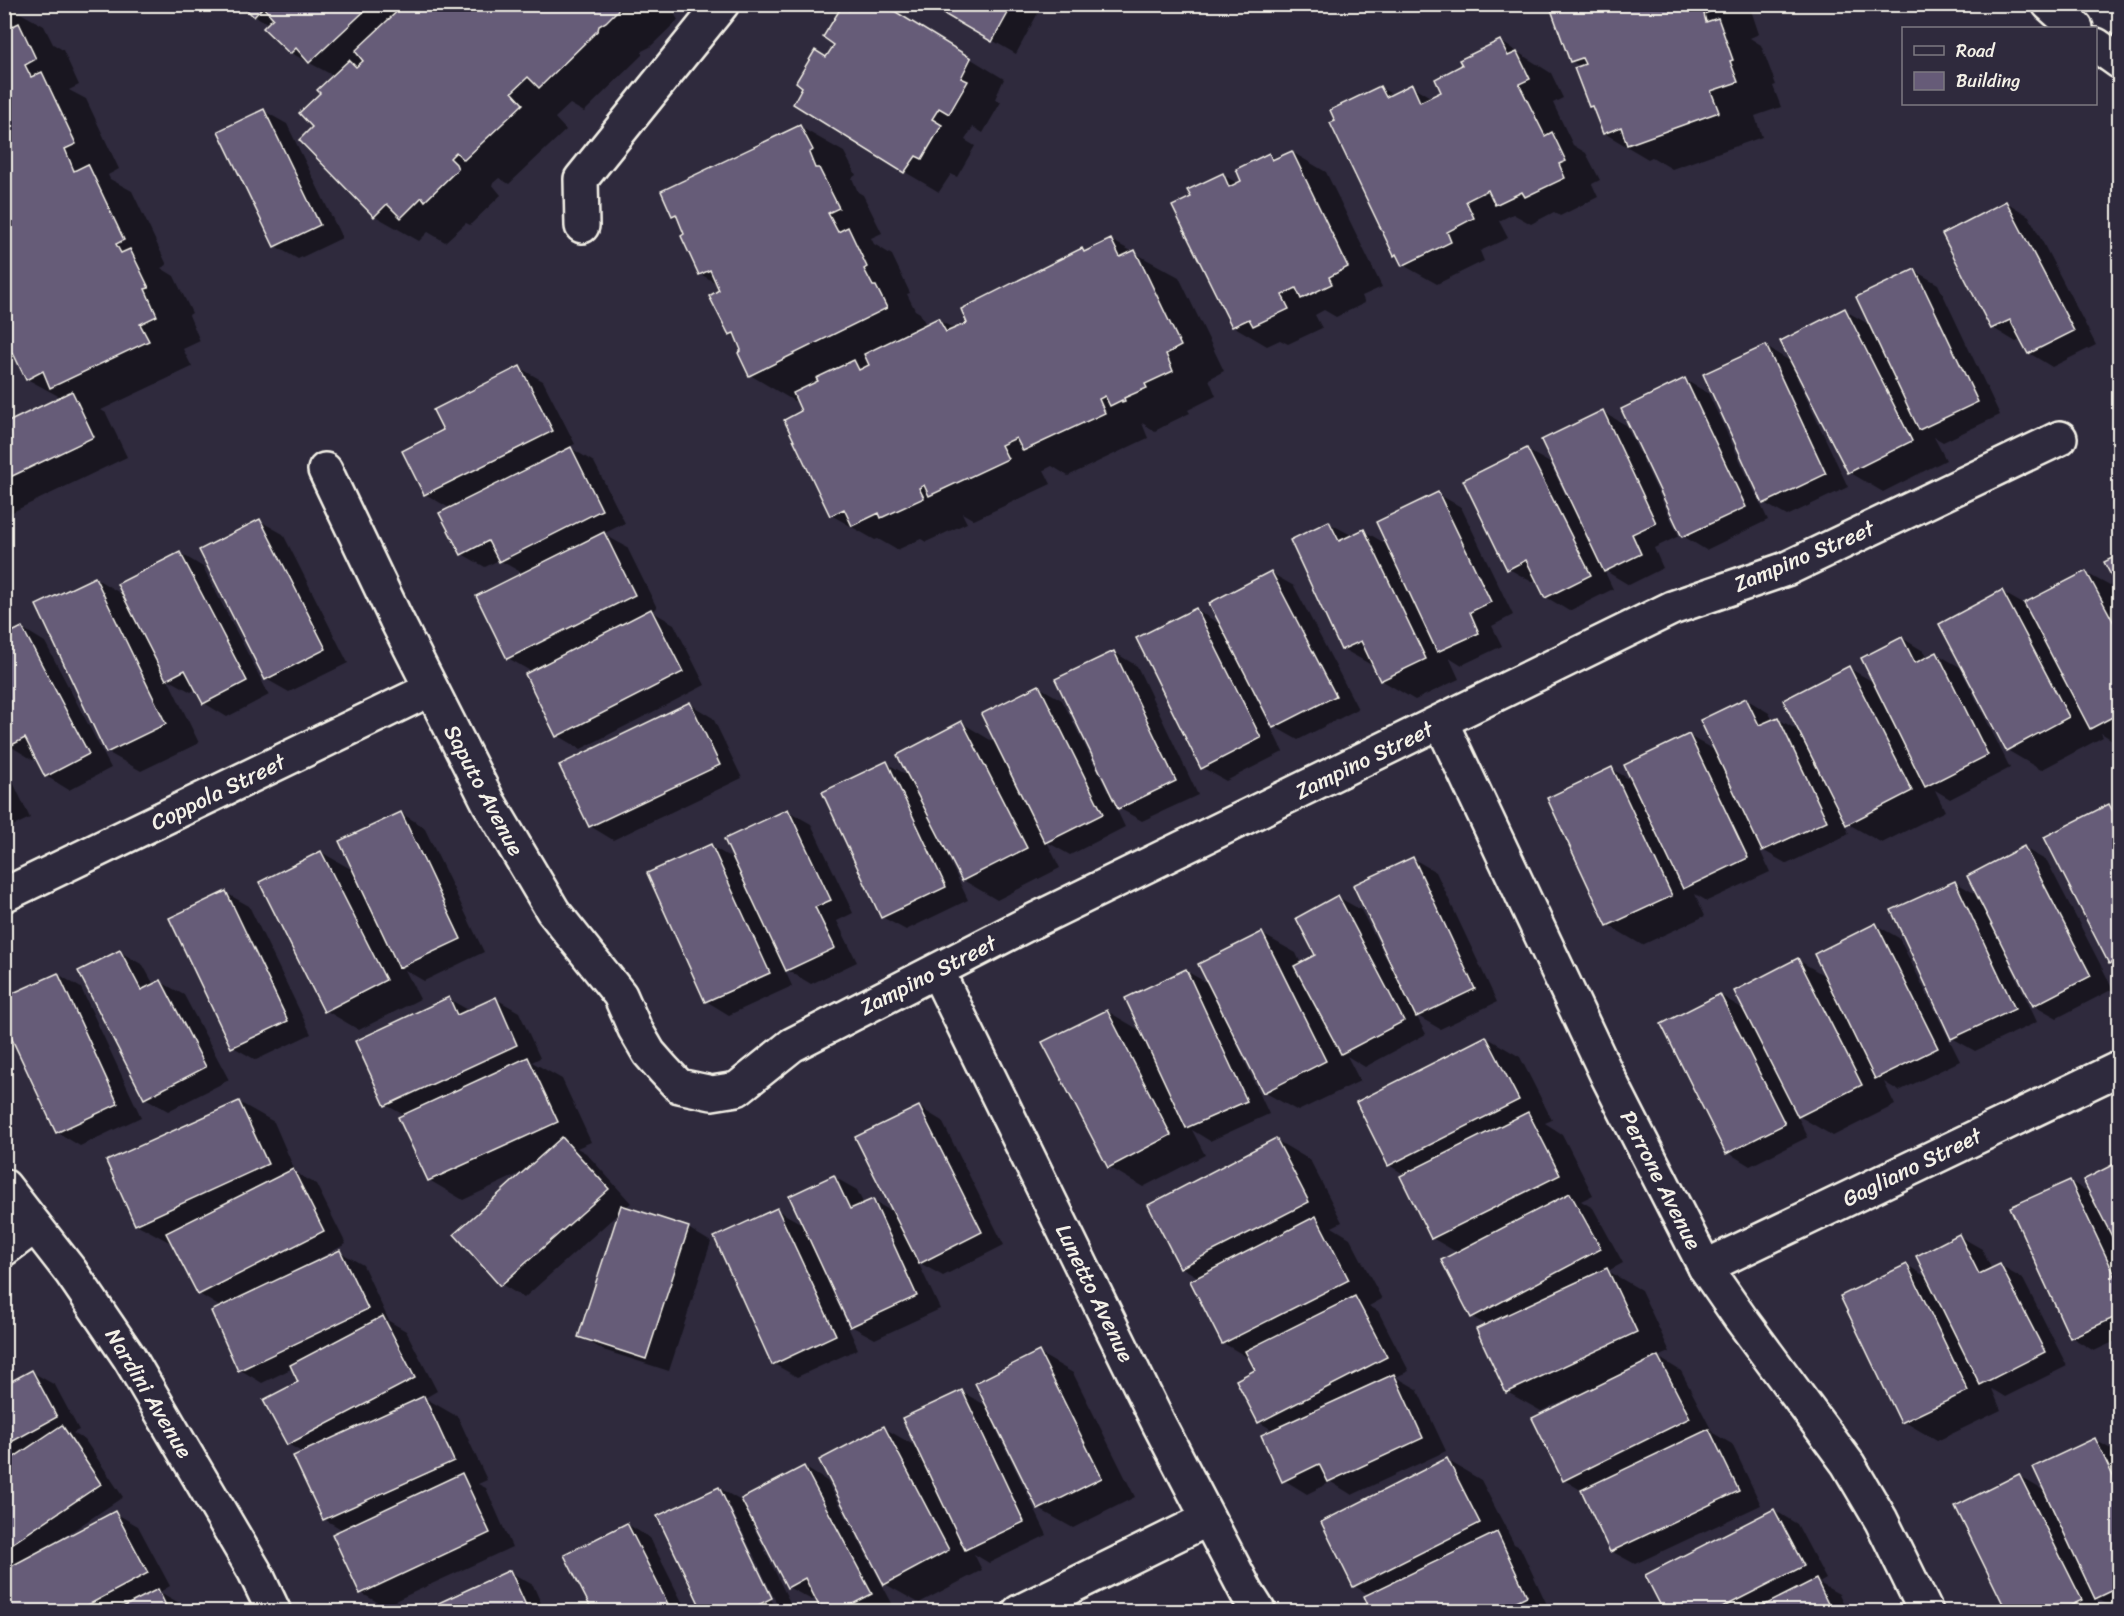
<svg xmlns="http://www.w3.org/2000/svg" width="2124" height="1616" font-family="Sriracha,sans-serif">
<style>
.shadow{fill:#0007;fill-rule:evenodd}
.building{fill:#665b78;stroke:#f4f1e8;stroke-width:1.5}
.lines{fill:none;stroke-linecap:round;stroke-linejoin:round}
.minor-casing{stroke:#f4f1e8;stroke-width:38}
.minor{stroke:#2f2a3d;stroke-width:33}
.labels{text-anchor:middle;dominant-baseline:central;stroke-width:4.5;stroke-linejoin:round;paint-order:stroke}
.street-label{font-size:22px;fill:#f4f1e8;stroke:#2f2a3d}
</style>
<rect width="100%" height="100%" fill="#2f2a3d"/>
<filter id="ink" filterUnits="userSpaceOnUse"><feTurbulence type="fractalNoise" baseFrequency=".0167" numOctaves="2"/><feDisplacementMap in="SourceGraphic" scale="12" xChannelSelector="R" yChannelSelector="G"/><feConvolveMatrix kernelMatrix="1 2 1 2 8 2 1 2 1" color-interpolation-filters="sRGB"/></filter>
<g filter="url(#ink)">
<g class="shadow">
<polygon points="4,4 44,26 53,44 63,50 79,85 69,90 86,99 119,169 108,175 110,179 132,191 167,265 161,268 174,276 192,313 189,315 200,341 183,349 192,367 101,410 106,413 127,457 4,516 4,426 62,398 27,379 18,360 9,355 4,345"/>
<polygon points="243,4 686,4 675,15 678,20 650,47 642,51 642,55 584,112 570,104 555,118 566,130 509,184 499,178 492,184 501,195 470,225 466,223 445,242 428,232 419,241 375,216 314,127 323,93 334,76 291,53 269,24 255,16"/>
<polygon points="881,4 1004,79 995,99 1001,102 983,133 973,127 965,140 975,146 957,177 951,174 939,192 905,172 827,58 836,44 850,11"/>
<polygon points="929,4 1027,4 1039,11 1016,54"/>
<polygon points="1551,4 1749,4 1759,34 1750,38 1761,45 1776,85 1773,86 1781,107 1755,116 1762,137 1672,169 1652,157 1648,159 1604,133 1595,109 1590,106 1581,67 1571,61"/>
<polygon points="1500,41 1551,73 1563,98 1553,103 1573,145 1586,153 1600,180 1592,184 1598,197 1560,216 1554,212 1531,224 1513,214 1499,221 1508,238 1480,251 1484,261 1437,284 1403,265 1400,257 1395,254 1380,87 1393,95 1412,86 1432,98 1443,93 1464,66"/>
<polygon points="264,111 287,124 342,238 298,259 275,246"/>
<polygon points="800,127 844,152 856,175 852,178 858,192 863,195 882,233 871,238 874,244 892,255 910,293 907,294 915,310 920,313 926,325 938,320 955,329 969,323 1082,250 1087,252 1111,240 1179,277 1224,371 1209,379 1216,396 1188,410 1190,413 1167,424 1167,426 1166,425 1155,431 1142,423 1148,438 1068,476 1052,466 1044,470 1051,484 974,520 962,513 967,523 926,542 921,539 897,550 878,539 875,540 831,515 803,412 797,399 794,401 750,375 738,339 730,334 718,284 700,274 680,219 674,215"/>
<polygon points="1292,152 1326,172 1382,287 1362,296 1365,303 1336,317 1324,310 1315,315 1322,328 1288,344 1280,340 1267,346 1233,326 1193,198 1223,175 1239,184 1269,155 1277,159"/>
<polygon points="2006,202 2029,216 2096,345 2052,367 2029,353 2022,339 2016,342 1993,328 1944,234"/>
<polygon points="1915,271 1938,284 2000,415 1943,442 1934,437 1946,460 1883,492 1849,472 1800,377 1797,378 1848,487 1787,516 1764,503 1766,347 1792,362 1844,310 1872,326"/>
<polygon points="520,368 543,381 575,444 569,447 594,462 625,523 603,534 627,547 657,608 651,611 674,624 705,685 581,749 557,735 532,672 508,658 524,574 499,560 485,567 462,554 451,509 425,494 446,430"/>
<polygon points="1685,380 1708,393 1768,520 1706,550 1683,536"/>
<polygon points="1603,412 1626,425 1679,536 1654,548 1663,568 1629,585 1604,570 1613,589 1569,611 1546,597 1537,579 1532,582 1509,569 1527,450 1550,463 1566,496 1569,495"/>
<polygon points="1438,494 1461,507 1513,615 1492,626 1502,646 1462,665 1449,657 1459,679 1415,700 1381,680 1375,667 1343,649 1329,523 1353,536 1364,531 1388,545"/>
<polygon points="260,521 283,534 348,663 289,692 266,679"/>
<polygon points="180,553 203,567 269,695 227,717 204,703 196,689 191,692 168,679 199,743 141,771 107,752 95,578 125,596"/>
<polygon points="1271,573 1294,586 1358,709 1298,740 1275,727 1255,689 1253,691 1283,752 1226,781 1203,768 1196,610 1222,625"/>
<polygon points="2086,573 2110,586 2120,605 2120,738 2114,741 2101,733 2103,737 2041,770 2007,750 2002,592 2025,605"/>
<polygon points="22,628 45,642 111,768 69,790 46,776 37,758 33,760 10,746 4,737"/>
<polygon points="1902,638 1925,652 1928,658 1937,654 1960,667 2010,768 1950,799 1935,790 1945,811 1882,843 1843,821 1849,834 1787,864 1759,848 1770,872 1707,901 1695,894 1705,916 1642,945 1608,925 1612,769 1634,782 1689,736 1716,751 1746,699 1769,713 1773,721 1778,719 1801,732 1849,668 1875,683"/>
<polygon points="1114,652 1137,666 1198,795 1142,821 1115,806 1125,827 1070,855 1047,842 1060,868 997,900 963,880 951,857 948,858 968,900 906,930 882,917 886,763 909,776 962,723 997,744 1039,687 1062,700 1108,792 1110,791"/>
<polygon points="690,704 713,718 742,778 613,840 590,826"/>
<polygon points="4,763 30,818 4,830"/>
<polygon points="2109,806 2120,812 2120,968 2110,963"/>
<polygon points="788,811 811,824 853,913 837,921 857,962 811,984 784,968 792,986 729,1015 706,1001 711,846 735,860"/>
<polygon points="401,813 424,827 484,952 424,981 405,970 420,999 359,1030 325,1010 321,852 356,872"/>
<polygon points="2024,848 2047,861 2113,989 2057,1018 2034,1005 2012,961 2009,962 2037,1022 1975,1051 1952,1038 1955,882 1979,896"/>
<polygon points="1412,858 1436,872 1497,1002 1440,1029 1416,1015 1426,1034 1365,1067 1347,1056 1360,1081 1298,1111 1264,1092 1234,1031 1231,1032 1269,1114 1210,1141 1192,1130 1205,1155 1143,1187 1109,1167 1107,1011 1143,1032 1186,971 1211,985 1262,934 1296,953 1301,964 1317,956 1338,897 1361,910 1391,967 1393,966"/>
<polygon points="226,893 249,906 311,1034 256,1060 233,1047"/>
<polygon points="1876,925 1899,938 1960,1061 1899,1091 1884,1082 1895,1105 1833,1136 1797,1115 1808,1137 1750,1166 1727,1152 1720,995 1745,1010 1798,960 1827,977"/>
<polygon points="120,952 143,965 154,985 161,982 184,995 229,1080 168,1111 145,1098"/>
<polygon points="58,974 81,988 141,1117 80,1146 57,1132"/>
<polygon points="449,999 470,1011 496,999 519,1012 540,1058 532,1062 562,1079 591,1142 577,1148 586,1153 631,1203 625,1208 688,1228 711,1242 669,1371 603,1350 580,1336 620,1212 524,1298 501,1284 525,1171 463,1200 429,1180 404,1115 386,1105"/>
<polygon points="1486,1037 1520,1057 1552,1120 1545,1123 1562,1134 1593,1195 1581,1201 1593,1208 1623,1263 1608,1271 1641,1290 1670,1352 1658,1357 1681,1371 1713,1433 1732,1444 1761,1505 1635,1564 1611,1551 1584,1492 1564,1480 1569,1398 1541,1411 1507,1392 1487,1325 1472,1317 1458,1253 1432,1238 1405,1175 1389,1165"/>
<polygon points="239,1102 274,1122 296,1173 316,1184 346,1244 305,1266 306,1268 340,1252 363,1265 389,1321 406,1331 437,1391 425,1398 458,1417 487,1480 478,1484 486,1488 512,1547 384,1606 361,1593 343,1530 324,1519 295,1457 303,1453 288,1444 300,1383 293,1368 262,1383 239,1369 222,1308 199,1294 173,1242 171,1243 136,1224"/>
<polygon points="919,1107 942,1121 1004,1245 943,1276 918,1262 940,1309 875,1339 851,1326 824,1268 822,1269 858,1349 797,1377 774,1364 777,1210 804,1225 834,1177 857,1190 864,1205 873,1201 895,1213"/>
<polygon points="1276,1140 1310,1160 1342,1222 1332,1227 1350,1238 1382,1299 1369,1306 1378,1311 1409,1371 1396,1377 1417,1389 1446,1451 1352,1495 1331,1482 1307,1494 1284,1480 1274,1431 1259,1422 1257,1371 1252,1360 1223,1343 1199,1278 1181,1267 1150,1206"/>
<polygon points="2120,1162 2120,1339 2094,1351 2071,1337 2069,1181 2092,1194"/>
<polygon points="1959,1236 1982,1249 1992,1270 2000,1266 2023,1279 2067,1366 2005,1397 1992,1389 2001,1410 1937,1441 1903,1421 1907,1265 1928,1278"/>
<polygon points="1039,1353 1073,1373 1135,1497 1073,1528 1039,1509 998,1426 995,1427 1047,1535 989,1563 974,1554 982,1570 919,1603 885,1584 884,1428 917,1447 962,1392 989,1407"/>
<polygon points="32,1372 55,1385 79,1430 73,1433 85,1440 123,1497 62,1538 63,1540 115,1513 138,1526 170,1586 160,1592 181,1604 185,1612 9,1612 4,1603 4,1387"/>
<polygon points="2095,1440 2118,1453 2120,1457 2119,1611 2096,1598 2103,1612 2009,1612 2019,1476 2046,1492"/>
<polygon points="1447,1460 1481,1480 1514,1544 1520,1547 1549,1609 1544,1612 1373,1612 1370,1595 1354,1586"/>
<path d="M804,1467l23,14 67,126 -9,5h-61l-7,-15 -5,3 -24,-13 -31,-60 -3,1 40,83 -90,1 15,-124 22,13zM726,1506h4l47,98 -3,1z"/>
<polygon points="1774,1510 1797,1524 1826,1579 1819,1583 1839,1594 1848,1612 1665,1612"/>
<polygon points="627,1524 650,1538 687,1612 595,1612"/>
<polygon points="510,1572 533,1585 545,1612 423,1612"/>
</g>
<g class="building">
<polygon points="241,4 372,4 309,63 296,48 290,54 263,28 273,18 263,7 254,17"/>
<polygon points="405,4 426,6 624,4 606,22 599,26 598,30 539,88 528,77 512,92 523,104 464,160 456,152 450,158 456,164 458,169 425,201 422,197 401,218 387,204 374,217 299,140 312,127 299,113 320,93 317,90 349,60 356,67 363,61 355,51"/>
<polygon points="852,4 883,4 971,58 961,78 968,81 949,114 939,108 932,119 942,125 922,159 916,156 904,173 793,104 802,87 796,82 815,50 826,57 834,45 823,37 842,6 849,10"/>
<polygon points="927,4 1013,4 992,42"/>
<polygon points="1549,4 1714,4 1716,9 1704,14 1706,22 1718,18 1733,60 1730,61 1738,82 1711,91 1719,112 1627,145 1621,127 1603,134 1592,106 1589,107 1574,68 1585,64 1582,58 1570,62"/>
<polygon points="4,8 13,26 19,23 36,59 25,65 31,77 42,72 76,144 65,149 74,171 88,164 124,240 116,244 121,253 130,249 149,288 145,289 157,316 140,324 149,341 50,388 43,371 26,380 13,353 8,356 4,349"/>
<polygon points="1500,40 1508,56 1517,52 1530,79 1519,84 1545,136 1552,132 1566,161 1559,164 1565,178 1525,197 1522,192 1495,205 1488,190 1466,201 1474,218 1447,232 1451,242 1402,266 1396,254 1394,256 1330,123 1335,121 1330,110 1380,86 1386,97 1412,84 1420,102 1441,92 1435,79 1462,65 1459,60"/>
<polygon points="264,109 320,225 274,247 218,131"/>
<polygon points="800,125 813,150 809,153 815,168 819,168 839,208 828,213 838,232 848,227 867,267 864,269 873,286 876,286 887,308 749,376 738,353 741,350 734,333 729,335 709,296 719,290 710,270 699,275 681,236 684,234 676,214 672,216 661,191"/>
<polygon points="1292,151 1348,267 1329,277 1332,284 1301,299 1296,288 1282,295 1289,309 1253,326 1249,319 1232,327 1172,206 1191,197 1187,190 1223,173 1229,187 1241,181 1236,169 1269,153 1272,160"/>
<polygon points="2006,201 2074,331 2028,354 2010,320 1991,329 1942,234"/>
<polygon points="1111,239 1120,257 1135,250 1181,346 1166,354 1173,371 1145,384 1147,388 1124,398 1125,401 1122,402 1122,400 1110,406 1105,396 1099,399 1105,413 1023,451 1016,438 1001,445 1008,459 929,496 924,485 919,488 924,498 881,518 879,513 852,526 844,509 830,516 784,420 801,411 793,393 818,381 816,378 854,360 859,370 869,365 864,354 938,318 946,332 967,323 961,309 1082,248 1084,252"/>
<polygon points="1915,269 1978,402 1919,430 1856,297"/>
<polygon points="1845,308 1912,441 1848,473 1780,341"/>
<polygon points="1766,345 1826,474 1763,504 1703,374"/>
<polygon points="520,366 553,431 424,495 402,451 443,430 433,410"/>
<polygon points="1685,378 1746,507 1682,537 1621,409"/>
<polygon points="72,391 94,437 4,480 4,424"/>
<polygon points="1603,410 1656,523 1632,534 1641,554 1604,572 1541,440"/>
<polygon points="571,447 602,510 499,562 488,541 461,555 439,513"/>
<polygon points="1527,448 1591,575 1545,598 1526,560 1507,570 1463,480"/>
<polygon points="1438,492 1491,602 1470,612 1479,633 1437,652 1376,522"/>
<polygon points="260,519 326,649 265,680 199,550"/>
<polygon points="1329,521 1339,541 1364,529 1426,659 1380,681 1361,641 1341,650 1290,540"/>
<polygon points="604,532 635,595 507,659 476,596"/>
<polygon points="180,552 247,681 203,704 185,670 166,680 117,584"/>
<polygon points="2120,554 2120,592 2104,562"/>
<polygon points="1271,571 1336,696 1273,728 1209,603"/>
<polygon points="2086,571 2120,634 2120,713 2090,729 2024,603"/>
<polygon points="95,577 166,724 106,753 36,605"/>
<polygon points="2002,590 2069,717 2006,751 1939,624"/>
<polygon points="1196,608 1261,738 1201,769 1136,638"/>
<polygon points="651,609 683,672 556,737 525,674"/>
<polygon points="22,627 89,754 45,777 25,738 8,747 4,740 4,636"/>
<polygon points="1902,637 1915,663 1937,652 1988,755 1925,787 1861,658"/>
<polygon points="1114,651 1176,781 1118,809 1055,679"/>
<polygon points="1849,666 1912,791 1846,825 1783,700"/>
<polygon points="1039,685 1103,814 1045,843 981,714"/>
<polygon points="1746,698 1759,725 1778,717 1827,821 1762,851 1700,720"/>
<polygon points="690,702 720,765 589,827 559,765"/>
<polygon points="962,721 1027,848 962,881 897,755"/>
<polygon points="1689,734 1748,858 1683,889 1624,765"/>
<polygon points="887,761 946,887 881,918 822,792"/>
<polygon points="1612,767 1672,896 1607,926 1547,798"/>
<polygon points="2109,804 2120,825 2120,958 2109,964 2044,837"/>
<polygon points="788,809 831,900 815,907 835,948 786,971 724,839"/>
<polygon points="401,812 461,939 399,968 339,841"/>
<polygon points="711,844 770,973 705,1002 647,873"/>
<polygon points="2024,846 2091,976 2033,1006 1967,876"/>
<polygon points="321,851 386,980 324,1012 259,882"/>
<polygon points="1413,857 1475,989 1416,1017 1353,885"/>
<polygon points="1955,881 2015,1009 1951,1039 1891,910"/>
<polygon points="226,891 288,1021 231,1048 169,918"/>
<polygon points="1338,895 1404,1021 1341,1054 1294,966 1315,955 1296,918"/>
<polygon points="1876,923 1938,1048 1875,1079 1814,954"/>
<polygon points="1262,932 1326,1061 1263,1093 1198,964"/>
<polygon points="120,950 141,990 161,980 206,1067 144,1099 78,971"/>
<polygon points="1798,958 1862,1085 1798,1117 1734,991"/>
<polygon points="1186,969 1247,1101 1186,1128 1125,998"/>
<polygon points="58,973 118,1104 56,1133 4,1022 4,997"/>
<polygon points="1720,994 1785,1124 1726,1154 1661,1024"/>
<polygon points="449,997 457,1015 496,997 517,1045 385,1106 355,1041"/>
<polygon points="1107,1010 1171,1135 1108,1168 1042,1042"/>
<polygon points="1486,1036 1519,1100 1388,1166 1356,1102"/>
<polygon points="528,1057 558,1122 428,1181 398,1117"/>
<polygon points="239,1101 268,1164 135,1225 106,1161"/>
<polygon points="919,1106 982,1232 919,1264 855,1137"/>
<polygon points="1528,1112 1560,1175 1431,1239 1400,1176"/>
<polygon points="562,1137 609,1189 500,1286 454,1234"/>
<polygon points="1276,1138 1309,1202 1180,1268 1148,1205"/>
<polygon points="2120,1161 2120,1252 2083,1180"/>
<polygon points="293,1169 324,1231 198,1295 166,1233"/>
<polygon points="834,1175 850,1209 873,1199 917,1296 850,1327 789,1196"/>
<polygon points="2070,1180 2120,1286 2120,1315 2070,1338 2010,1207"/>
<polygon points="1570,1193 1601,1249 1471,1318 1441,1260"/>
<polygon points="621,1205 689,1227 646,1359 578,1337"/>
<polygon points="777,1208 836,1335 772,1365 714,1237"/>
<polygon points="1316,1216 1349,1280 1222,1344 1190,1281"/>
<polygon points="1959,1234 1979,1274 2000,1264 2045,1352 1980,1385 1916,1256"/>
<polygon points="340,1250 368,1309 238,1371 211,1311"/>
<polygon points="1907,1264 1968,1391 1901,1423 1840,1296"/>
<polygon points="1607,1268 1637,1332 1506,1393 1476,1329"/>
<polygon points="1355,1296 1387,1357 1258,1423 1236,1380 1255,1370 1245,1351"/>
<polygon points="383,1316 415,1378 287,1445 263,1400 298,1382 290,1365"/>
<polygon points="1039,1351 1102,1478 1038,1510 975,1383"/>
<polygon points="1658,1356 1690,1418 1563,1481 1532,1418"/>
<polygon points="32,1370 57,1417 4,1446 4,1385"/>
<polygon points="1394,1374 1423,1438 1328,1482 1319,1464 1282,1482 1261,1435"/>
<polygon points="962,1390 1024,1522 965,1550 902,1418"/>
<polygon points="424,1396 454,1461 323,1520 293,1456"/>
<polygon points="62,1425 101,1484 4,1549 4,1464"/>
<polygon points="884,1426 949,1550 884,1585 819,1460"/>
<polygon points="1709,1429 1739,1491 1610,1552 1581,1490"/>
<polygon points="2095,1438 2120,1491 2120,1587 2095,1599 2033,1467"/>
<polygon points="1447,1458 1480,1523 1353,1587 1321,1522"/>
<polygon points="804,1466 872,1594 837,1612 822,1612 805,1578 787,1588 741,1499"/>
<polygon points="462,1473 490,1533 360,1594 332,1534"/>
<polygon points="2019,1474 2082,1600 2058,1612 2007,1612 1955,1506"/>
<polygon points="719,1487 772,1598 750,1609 752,1612 703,1612 657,1516"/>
<polygon points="1774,1509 1804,1566 1714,1612 1664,1612 1645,1575"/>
<polygon points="115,1511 148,1573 75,1612 7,1612 4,1606 4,1570"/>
<polygon points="627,1523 672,1612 593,1612 564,1555"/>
<polygon points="1497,1532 1527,1596 1494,1612 1371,1612 1364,1596"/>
<polygon points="510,1570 529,1612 419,1612"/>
<polygon points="1816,1579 1832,1612 1751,1612"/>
<polygon points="158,1589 169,1612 113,1612"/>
</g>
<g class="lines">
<g class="minor-casing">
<g id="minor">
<polyline points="2049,4 2076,28"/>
<polyline points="2096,45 2120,62"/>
<polyline points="582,226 581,179 722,4"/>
<polyline points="325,470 396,619 489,803 553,911 620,995 635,1029 649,1053 663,1069 679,1086 712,1093 737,1089 792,1045 1027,924 1672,608 1786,569 2060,438"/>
<polyline points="1441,722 1607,1075 1705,1267 1741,1319 1848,1464 1881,1520 1926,1612"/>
<polyline points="4,895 431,689"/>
<polyline points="937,971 1158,1422 1247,1593 1259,1612"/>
<polyline points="4,1186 71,1272 129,1357 255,1572 274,1612"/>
<polyline points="4,1249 35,1226"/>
<polyline points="1705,1267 2120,1068"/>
<polyline points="1019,1612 1208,1519"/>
</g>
</g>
<use href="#minor" class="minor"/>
</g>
</g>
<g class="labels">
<g class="street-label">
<text transform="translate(1804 556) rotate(-23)">Zampino Street</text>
<text transform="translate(1364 760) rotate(-26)">Zampino Street</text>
<text transform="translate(484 790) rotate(62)">Saputo Avenue</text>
<text transform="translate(218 792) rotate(-26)">Coppola Street</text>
<text transform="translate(928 975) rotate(-27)">Zampino Street</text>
<text transform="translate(1912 1167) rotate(-26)">Gagliano Street</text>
<text transform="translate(1661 1180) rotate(63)">Perrone Avenue</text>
<text transform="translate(1095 1293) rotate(64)">Lunetto Avenue</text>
<text transform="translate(149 1393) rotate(59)">Nardini Avenue</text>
</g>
</g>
<rect width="2124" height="1616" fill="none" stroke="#2f2a3d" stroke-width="24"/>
<rect x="12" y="12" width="2100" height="1592" fill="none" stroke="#f4f1e8" stroke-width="2" filter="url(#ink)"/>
<rect x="1902" y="27" width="195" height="78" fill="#2f2a3d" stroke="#7e7a81" stroke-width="1.5"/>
<rect x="1914" y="46" width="30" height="9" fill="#2f2a3d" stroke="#7e7a81" stroke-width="1.5"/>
<text x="1956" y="57" font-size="18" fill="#f4f1e8">Road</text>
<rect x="1914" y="72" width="30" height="18" fill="#665b78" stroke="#7e7a81" stroke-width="1.5"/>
<text x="1956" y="87" font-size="18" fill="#f4f1e8">Building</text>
</svg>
